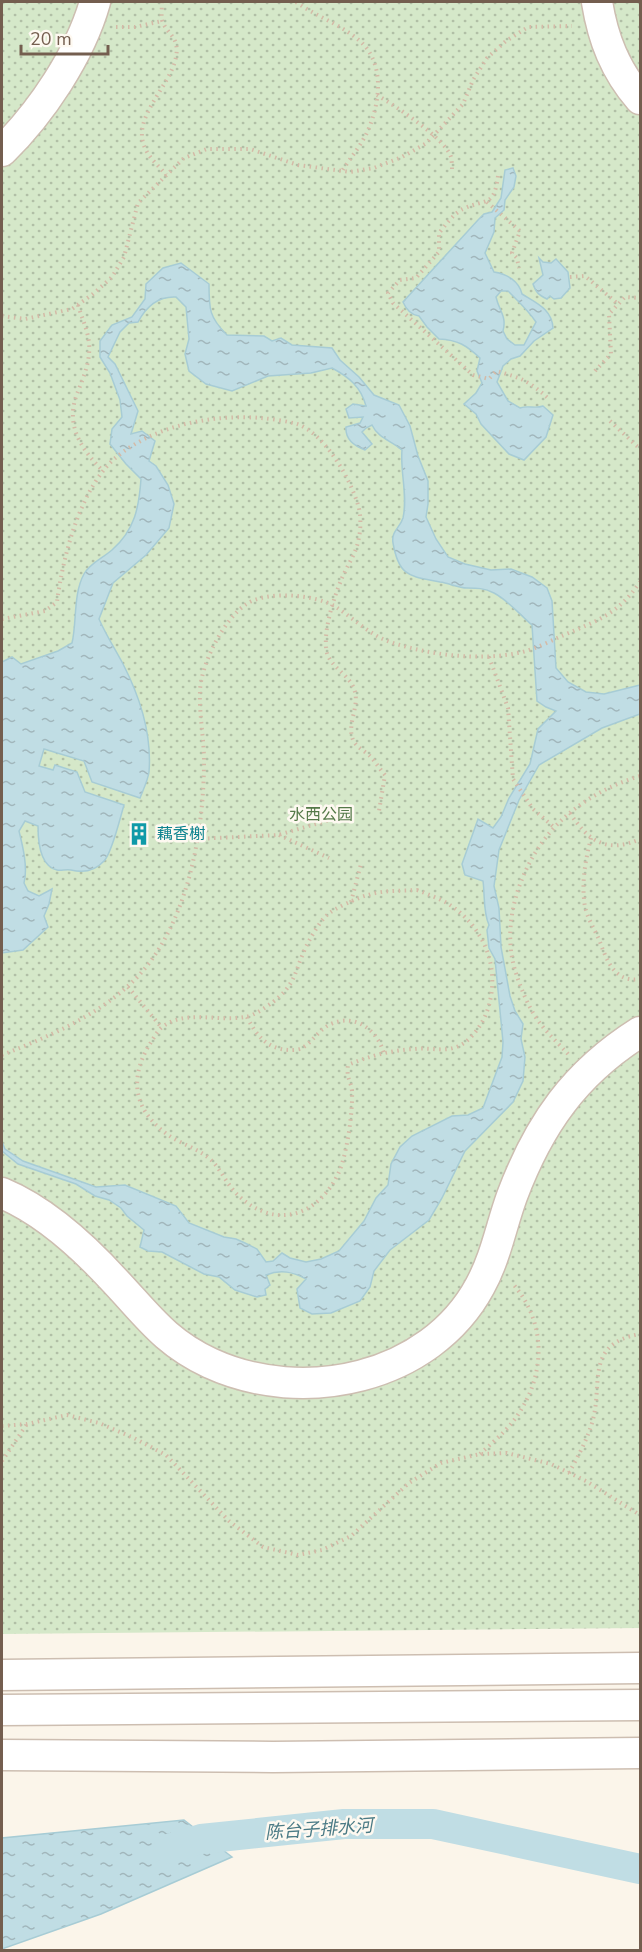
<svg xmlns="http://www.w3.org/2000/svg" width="642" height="1952" font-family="'Nunito Sans','Noto Sans SC',sans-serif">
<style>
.grass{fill:url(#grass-dots)}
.water{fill:url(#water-ripples);stroke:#a7ccd5;stroke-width:1.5;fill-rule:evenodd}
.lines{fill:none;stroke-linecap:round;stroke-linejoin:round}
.canal{stroke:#c0dde4;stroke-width:30}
.minor-casing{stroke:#cdbeb1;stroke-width:33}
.path{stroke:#d4baa7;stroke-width:4;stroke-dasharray:1.5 4.5;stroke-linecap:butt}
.minor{stroke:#fff;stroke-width:30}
.labels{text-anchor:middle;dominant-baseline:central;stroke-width:5;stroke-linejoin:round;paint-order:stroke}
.park-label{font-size:16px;fill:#547948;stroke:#fef9f1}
.culture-label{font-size:16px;fill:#0d838f;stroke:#fef9f1;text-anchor:start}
.water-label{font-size:18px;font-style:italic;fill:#4a7a85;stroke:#fef9f1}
</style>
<defs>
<pattern id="grass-dots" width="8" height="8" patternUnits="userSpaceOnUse" patternTransform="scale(1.5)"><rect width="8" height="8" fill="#d5e8c9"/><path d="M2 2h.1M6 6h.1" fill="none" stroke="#b1bfa6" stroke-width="1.8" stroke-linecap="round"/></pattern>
<pattern id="water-ripples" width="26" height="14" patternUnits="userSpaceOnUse" patternTransform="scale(1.5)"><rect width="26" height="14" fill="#c0dde4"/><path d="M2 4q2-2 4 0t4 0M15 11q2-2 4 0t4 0" fill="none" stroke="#a1b6bb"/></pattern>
</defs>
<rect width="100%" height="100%" fill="#fbf5ea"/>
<polygon class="grass" points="2,2 640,2 640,1628 2,1634"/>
<g class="water">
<path d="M513,168l3,8 -2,11 -9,13 -1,10 -9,8 -1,14 -9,21 9,19c13,2 25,9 28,22 14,9 30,15 31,34l-19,13 -14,15 -9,3 -8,7 -6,16 11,19 12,7c8,-3 15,1 23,-2l10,9 -7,22 -22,23 -15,-6 -28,-30 -5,-10 -12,-10 12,-11 6,-10 -5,-12 3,-13c-14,-13 -22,-18 -41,-19l-12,-12 -8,-11c-9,-1 -13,-7 -16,-14l75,-82 6,-6 8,-2 9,-14 4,-28zM501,291h7c10,10 20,19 28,31l-12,23h-9l-8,-6 -4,-8c4,-15 -4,-20 -7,-34z"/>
<path d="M539,258l4,4 8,1 5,-4 12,13 2,16 -9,10 -7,1 -4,-3 -3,3c-8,-4 -11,-6 -14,-15l10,-9z"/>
<path d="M181,263l28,21c0,25 0,33 18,51l37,1 8,5 9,-3 11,7 40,3 8,12 19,17 15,18 25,10 11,21 8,30 10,25v23l-2,13 10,22 12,18 17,7 26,6 20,-1 21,8 15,11 5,13 4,67 12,14 18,10 18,2 36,-9v29l-38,14 -63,37 -20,35 -20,50 -5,36 5,22 2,39 9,49 5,15 8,13 -2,15 4,18 -2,24 -10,21 -48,49 -23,47 -13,22 -39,30 -16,21 -4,16 -10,14 -29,12 -19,1 -12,-6 -3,-19 9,-10c-13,-7 -25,-10 -40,-4l4,10 -5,4 1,6 -9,2 -22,-7 -16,-13 -15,-3 -42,-22 -14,-1 -8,-4 4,-17 -17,-14 -6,-8 -12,-8 -14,-4 -19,-12 -58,-20 -16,-13v-9l3,7 18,12 73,26 29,-2 51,21 13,17 35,14 12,2 9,4 12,6 9,13 7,-1 9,-8 8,5 16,4 15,-3 18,-8 25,-30 12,-23 12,-13 3,-21 9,-17 12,-11 40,-20 16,-1 15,-7 19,-51 1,-15 -8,-83 -6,-11 -2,-18 2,-5c-6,-13 -4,-29 -6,-44l-18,-6 -3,-11 16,-45 15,9 8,-11 8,-19 21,-34 8,-35 18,-18 -10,-4 -9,-6 -5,-76c-13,-11 -23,-24 -38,-32 -10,-5 -17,-5 -27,-5 -9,0 -18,-5 -27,-6 -29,-6 -41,-4 -47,-39 -2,-12 7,-15 10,-25 5,-22 -3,-46 -1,-68 -10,-9 -24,-12 -30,-25l-6,3 -4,4 10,12 -7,6c-11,-4 -20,-11 -19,-23l14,-4 3,-6 -14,1 -3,-9 7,-5 13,2c-5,-19 -17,-29 -34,-38l-21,5 -43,3 -36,15 -26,-7 -17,-13 -4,-17 4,-15 -3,-32 -10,-10c-18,-1 -30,10 -38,25l-9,1 -9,9 -12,25 7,7 23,47 -7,23 11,-3 13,10 -6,20 7,5 12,19 6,19 -5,24 -23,27 -33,28 -14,36c7,16 16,30 24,45 17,33 29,70 26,108 -1,8 -6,18 -9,26l-48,-16 -8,-21 -40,-12 -5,17 14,4 2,-5 22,7 8,20 39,13c-4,13 -12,48 -20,56 -10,11 -21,12 -33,9 -5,-1 -10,1 -14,0 -18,-4 -19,-30 -19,-44l-13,-5 -6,10c4,16 9,37 5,52l4,8 11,5 13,-7 -3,15 -5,12 4,11 -25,23 -21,3v-291l10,-5 9,7 37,-13 14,-8c5,-21 1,-49 12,-69 6,-11 19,-16 28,-24 23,-20 27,-43 29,-71l-15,-15 -16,-20 2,-15 10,-12 -2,-17 -10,-27 -10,-16v-16l12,-16 20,-8 13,-18 1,-15 17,-16z"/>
<polygon points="184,1820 232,1857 101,1914 2,1949 2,1838"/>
</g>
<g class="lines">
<polyline class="canal" points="168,1849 201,1839 344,1824 433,1824 640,1869"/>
<g class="minor-casing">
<g id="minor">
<path d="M597,2c6,37 18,68 43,97"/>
<path d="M2,151c39,-38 78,-96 93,-149"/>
<path d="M2,1193c43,18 82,54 113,88 33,35 50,61 95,82 93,43 220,16 270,-77 16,-29 21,-60 32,-90 27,-72 63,-123 128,-164"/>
<polyline points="2,1675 640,1668"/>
<polyline points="2,1710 640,1705"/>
<polyline points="2,1755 273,1757 640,1753"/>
</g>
</g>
<g class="path">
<path d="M162,2c0,5 -1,13 0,18 4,14 18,16 14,37 -6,31 -47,62 -30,93 4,9 14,17 20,25"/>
<path d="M296,2c21,15 49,24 67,42 21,22 17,57 6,84 -6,15 -18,29 -27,43"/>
<polyline points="116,27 135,27 162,21"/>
<path d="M377,95c18,11 68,43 74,62 1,5 1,11 1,15"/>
<path d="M498,176c-4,32 -12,22 -35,33 -9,4 -18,17 -24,24v19l-23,26 -16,2 -12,13 5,10 80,72 16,4 7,-8c26,7 33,10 53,28"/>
<polyline points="487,202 520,231 512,253 517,258 519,268"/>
<polyline points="570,277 585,276 618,304"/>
<path d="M78,305c5,17 13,31 11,49 -1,13 -7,27 -12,40 -12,31 4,55 26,77"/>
<polyline points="2,316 25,319 72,309 93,294 112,277 124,257 138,203 184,158 207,149 250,149 298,165 350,172 374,168 402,157 425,144 433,136 463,104 473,80 487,58 506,41 528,27 572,26"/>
<polyline points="595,371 611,354 609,314 625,297 640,298"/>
<polyline points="610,421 640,449"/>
<path d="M2,619l43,-8 12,-9c6,-46 24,-118 62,-147 38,-30 95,-41 142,-37 11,1 25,3 36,6 28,10 53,54 61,81 3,9 3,23 1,32 -2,15 -11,27 -17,41 -8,19 -20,55 -15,75 4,14 23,23 27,36 7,17 -9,36 0,53 4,6 12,10 17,15 5,6 9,12 14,18l-6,36"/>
<polyline points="489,657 508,708 513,779 533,809 555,828"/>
<path d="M570,813c18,28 37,41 70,26"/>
<polyline points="279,835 329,858"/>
<path d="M591,838c-5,20 -9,40 -7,61 1,17 10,28 16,43 7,19 15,41 40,37"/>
<polyline points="196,839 278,835 333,819"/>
<path d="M417,890c10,4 21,8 30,13 34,21 52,59 43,98 -3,15 -13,33 -26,42 -16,11 -32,4 -49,6 -23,1 -46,7 -67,16 -2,13 3,16 4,26 1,20 -5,63 -13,81 -19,42 -61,59 -99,25 -13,-11 -18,-27 -30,-38 -14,-12 -33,-16 -47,-28 -29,-23 -33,-52 -15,-84 4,-6 8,-14 13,-19 22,-19 58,-6 84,-11 9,-1 21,-10 28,-15 23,-18 21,-29 32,-53 4,-9 15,-28 22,-34 6,-6 32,-18 41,-20 15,-5 33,-4 49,-5z"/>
<polyline points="351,902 361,864"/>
<polyline points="128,987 162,1028"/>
<path d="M247,1017c9,18 20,32 42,33 4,0 10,0 13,-2 11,-6 17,-19 29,-24 24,-11 47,6 53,30"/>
<path d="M568,1054c-8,-9 -17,-17 -25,-27 -13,-15 -22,-38 -28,-57 -16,-52 10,-118 50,-153 21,-19 48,-33 75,-41"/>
<path d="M2,1055c43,-17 91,-37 126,-69 58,-51 76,-151 76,-225 0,-23 -5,-47 -4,-70 1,-27 23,-70 45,-86 20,-15 70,-11 91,2 17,11 34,28 54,35 40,13 87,19 128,11 16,-3 32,-12 46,-18 35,-15 54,-21 76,-53"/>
<polyline points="2,1426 27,1424 67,1415 99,1423 134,1438 166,1455 229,1521 263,1547 298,1555 322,1550 351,1536 409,1483 441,1463 480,1454 507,1453 551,1464 586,1481 640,1515"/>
<path d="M480,1454c14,-13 29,-25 39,-41 27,-41 27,-91 -6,-129"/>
<polyline points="2,1461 27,1424"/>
<path d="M569,1473c8,-15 17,-31 22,-47 14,-39 -9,-82 49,-92"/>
</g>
<use href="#minor" class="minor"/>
</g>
<defs>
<g id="building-bare" transform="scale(1.8)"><path d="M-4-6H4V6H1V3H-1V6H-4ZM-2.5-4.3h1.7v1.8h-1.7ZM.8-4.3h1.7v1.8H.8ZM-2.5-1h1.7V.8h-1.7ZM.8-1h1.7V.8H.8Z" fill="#0f9aa8" stroke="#fef9f1" stroke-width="2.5" paint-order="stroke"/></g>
</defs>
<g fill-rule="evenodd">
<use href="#building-bare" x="139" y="834"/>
</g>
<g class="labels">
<g class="park-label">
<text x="321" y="815">水西公园</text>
</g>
<g class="culture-label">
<text x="157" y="834">藕香榭</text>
</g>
<g class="water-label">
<text transform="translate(319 1829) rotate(-4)">陈台子排水河</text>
</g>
</g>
<rect width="642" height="1952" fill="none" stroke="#745e4f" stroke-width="6"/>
<path d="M21 45v9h87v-9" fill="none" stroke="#745e4f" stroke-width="3"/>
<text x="30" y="45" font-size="18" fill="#745e4f" stroke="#fef9f1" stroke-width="4.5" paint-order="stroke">20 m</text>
</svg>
